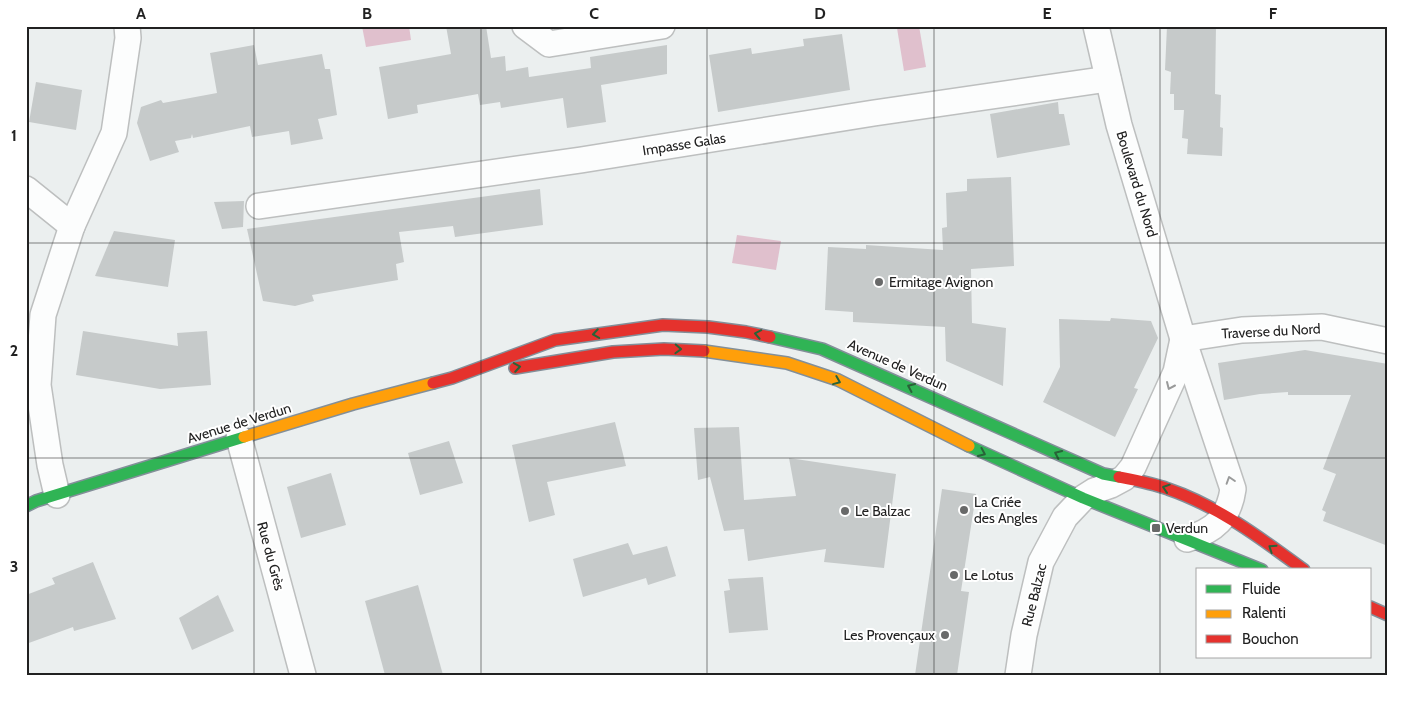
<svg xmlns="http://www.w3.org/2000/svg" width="1414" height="701" font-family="Cabin,sans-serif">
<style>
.water{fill:#e0c0cd}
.building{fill:#c6caca}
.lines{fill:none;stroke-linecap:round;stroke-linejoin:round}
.street-casing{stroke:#bdbfbf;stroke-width:28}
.fast-casing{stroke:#838f99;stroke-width:14}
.slow-casing{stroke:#838f99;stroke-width:14}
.jam-casing{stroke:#838f99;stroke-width:14}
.street{stroke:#fcfdfd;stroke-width:25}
.fast{stroke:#30b455;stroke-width:11}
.slow{stroke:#ff9f0a;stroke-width:11}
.jam{stroke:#e5322d;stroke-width:11}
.oneway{stroke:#286338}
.oneway2{stroke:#999a9a}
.grid{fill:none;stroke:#212121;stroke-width:1;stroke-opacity:0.55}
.poi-dot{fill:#686969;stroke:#fff;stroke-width:2}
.labels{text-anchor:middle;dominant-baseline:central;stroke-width:4;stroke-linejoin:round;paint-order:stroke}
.street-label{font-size:14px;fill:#212121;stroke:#fff}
.poi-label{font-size:14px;fill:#212121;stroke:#fff;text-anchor:start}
.neatline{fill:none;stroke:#212121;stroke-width:2}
.grid-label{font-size:16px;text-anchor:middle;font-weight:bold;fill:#212121}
</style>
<rect width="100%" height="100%" fill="#ebefef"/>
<g class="water">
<polygon points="362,26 409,26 411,40 366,47"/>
<polygon points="906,26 919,26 926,67 904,71 897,28"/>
<polygon points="737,235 781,241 776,270 732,263"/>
</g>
<g class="building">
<polygon points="446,26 486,26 491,58 505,56 506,71 528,67 529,77 591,68 590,57 667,45 667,74 601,85 606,122 567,128 563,98 501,108 500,102 480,105 478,94 417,105 418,113 388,119 379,67 451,54"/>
<polygon points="1167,26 1216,26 1215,94 1221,95 1220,127 1223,128 1222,156 1187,154 1188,139 1182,138 1184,110 1174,110 1174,94 1170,94 1171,72 1165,70"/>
<polygon points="842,34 850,90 718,112 709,55 751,48 752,54 804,46 803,39"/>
<polygon points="254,45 258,65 322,54 325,69 330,69 337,115 318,119 323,139 291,145 289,131 252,137 250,126 193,138 192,134 191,138 175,141 179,152 150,161 137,123 141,107 161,100 163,103 217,93 210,53"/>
<polygon points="36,82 82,90 76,130 29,122"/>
<polygon points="1058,102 1059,114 1064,114 1070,145 997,158 990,114"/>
<polygon points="1011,177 1014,266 971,269 972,323 1006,328 1003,386 946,361 945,327 853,322 853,312 825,310 828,247 866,249 866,245 943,250 942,228 947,227 946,193 967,191 967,179"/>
<polygon points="540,189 543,225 455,237 453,226 399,232 404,262 396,264 398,280 312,295 314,301 295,306 263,301 247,229"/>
<polygon points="244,201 243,227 222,229 214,202"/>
<polygon points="114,231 175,240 168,287 95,276"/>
<polygon points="1111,318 1151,321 1158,338 1134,388 1138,389 1115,437 1043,402 1060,367 1059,319 1110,321"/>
<polygon points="83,331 178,346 177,333 207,331 211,385 160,389 76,375"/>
<polygon points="1305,350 1388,364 1388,546 1323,521 1326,512 1322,510 1336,474 1323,469 1351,395 1288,395 1288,392 1260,394 1224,400 1218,363"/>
<polygon points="615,422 626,466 547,482 555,515 529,522 512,445"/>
<polygon points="739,427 744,500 796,496 789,458 896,474 884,568 824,562 826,549 748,561 744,529 724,531 710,477 698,480 694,428"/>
<polygon points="449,441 463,483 420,495 408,453"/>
<polygon points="331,473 346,525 301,538 287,487"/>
<polygon points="942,489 976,494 961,591 969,592 957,675 915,675"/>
<polygon points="628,543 633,555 667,546 676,576 648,585 646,578 583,597 573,559"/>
<polygon points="93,562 116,619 74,631 73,627 26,644 26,595 55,584 52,578"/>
<polygon points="763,577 768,630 729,633 724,591 730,590 728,579"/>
<polygon points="418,585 443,675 385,675 365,601"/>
<polygon points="218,595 234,631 192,650 179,618"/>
</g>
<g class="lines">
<g class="street-casing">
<g id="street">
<polyline points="525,26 549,44 662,26"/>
<path d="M1096,26l23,99 64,214 50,150c-4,29 -19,42 -46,50"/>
<polyline points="26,189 72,226"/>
<polyline points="259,206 581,160 874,113 1108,79"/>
<polyline points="1183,339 1242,330 1322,327 1388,341"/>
<polyline points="239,438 303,675"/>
<polyline points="57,495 50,465 38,385 43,315 72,226 114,133 128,38 127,26"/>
<polyline points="1018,675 1024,635 1041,562 1065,517 1083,498 1094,491 1111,485 1124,478 1133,467 1176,372 1183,339"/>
</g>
</g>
<g class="fast-casing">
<g id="fast">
<polyline points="770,337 822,349 1103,474 1119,477"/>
<polyline points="969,446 1083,498 1262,570"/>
<polyline points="26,506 36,501 244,437"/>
</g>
</g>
<g class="slow-casing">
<g id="slow">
<polyline points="704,351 787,363 838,380 969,446"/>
<polyline points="244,437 353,404 433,383"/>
</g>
</g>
<g class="jam-casing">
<g id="jam">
<polyline points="515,368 613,352 664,349 704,351"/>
<polyline points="433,383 452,378 555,340 663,325 708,327 746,332 770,337"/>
<path d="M1119,477c16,3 33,6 49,12 50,17 94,50 136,81"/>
<polyline points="1370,607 1388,615"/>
</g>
</g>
<use href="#street" class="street"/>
<use href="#fast" class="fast"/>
<use href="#slow" class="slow"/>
<use href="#jam" class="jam"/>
</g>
<defs><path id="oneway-chevron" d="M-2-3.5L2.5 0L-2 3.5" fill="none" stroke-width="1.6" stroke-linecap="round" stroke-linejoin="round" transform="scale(1.25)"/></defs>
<g class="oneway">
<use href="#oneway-chevron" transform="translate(596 334) rotate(171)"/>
<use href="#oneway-chevron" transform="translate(758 334) rotate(-169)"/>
<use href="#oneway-chevron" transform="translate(678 349) rotate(2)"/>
<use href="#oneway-chevron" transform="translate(517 367) rotate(-9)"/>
<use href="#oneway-chevron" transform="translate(837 381) rotate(22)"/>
<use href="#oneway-chevron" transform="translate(911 387) rotate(-156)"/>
<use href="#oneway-chevron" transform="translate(982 453) rotate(24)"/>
<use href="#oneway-chevron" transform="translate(1058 454) rotate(-155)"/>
<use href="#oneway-chevron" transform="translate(1166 488) rotate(-162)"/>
<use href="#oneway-chevron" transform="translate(1272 548) rotate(-146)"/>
</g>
<g class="oneway2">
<use href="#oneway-chevron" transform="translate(1170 386) rotate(114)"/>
<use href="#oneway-chevron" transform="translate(1230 480) rotate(-108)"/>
</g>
<path class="grid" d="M254,26v649M481,26v649M707,26v649M934,26v649M1160,26v649M26,243h1362M26,458h1362"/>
<g class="poi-dot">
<circle cx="879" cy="282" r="5"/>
<circle cx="964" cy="510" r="5"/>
<circle cx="845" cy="511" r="5"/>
<rect x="1151" y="523" width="10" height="10" rx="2.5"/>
<circle cx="954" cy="575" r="5"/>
<circle cx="945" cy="635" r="5"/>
</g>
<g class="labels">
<g class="street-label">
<text transform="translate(684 144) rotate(-9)">Impasse Galas</text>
<text transform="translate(1137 184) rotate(73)">Boulevard du Nord</text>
<text transform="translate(1271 331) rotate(-3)">Traverse du Nord</text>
<text transform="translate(898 365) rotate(24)">Avenue de Verdun</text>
<text transform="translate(239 423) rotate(-17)">Avenue de Verdun</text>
<text transform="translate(271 556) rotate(75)">Rue du Grès</text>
<text transform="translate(1034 595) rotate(-76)">Rue Balzac</text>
</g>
<g class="poi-label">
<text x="889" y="282">Ermitage Avignon</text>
<text x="974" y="502">La Criée<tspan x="974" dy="16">des Angles</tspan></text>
<text x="855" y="511">Le Balzac</text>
<text x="1166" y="528">Verdun</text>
<text x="964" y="575">Le Lotus</text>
<text x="935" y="635" text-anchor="end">Les Provençaux</text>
</g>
</g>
<rect width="1414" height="701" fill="none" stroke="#ffffff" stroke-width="55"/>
<rect x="1196" y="568" width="175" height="90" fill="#ffffff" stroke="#a6a6a6"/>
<rect x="1206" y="585" width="25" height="8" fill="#30b455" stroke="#a6a6a6"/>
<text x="1242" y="594" font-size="15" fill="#212121">Fluide</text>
<rect x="1206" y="610" width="25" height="8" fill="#ff9f0a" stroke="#a6a6a6"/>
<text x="1242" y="618" font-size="15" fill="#212121">Ralenti</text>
<rect x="1206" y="635" width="25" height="8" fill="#e5322d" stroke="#a6a6a6"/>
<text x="1242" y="644" font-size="15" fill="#212121">Bouchon</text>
<rect x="28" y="28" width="1358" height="646" class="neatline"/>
<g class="grid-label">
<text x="141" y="19">A</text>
<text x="367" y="19">B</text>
<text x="594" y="19">C</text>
<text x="820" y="19">D</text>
<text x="1047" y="19">E</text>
<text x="1273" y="19">F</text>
<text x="14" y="141">1</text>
<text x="14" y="356">2</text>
<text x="14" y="572">3</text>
</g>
</svg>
